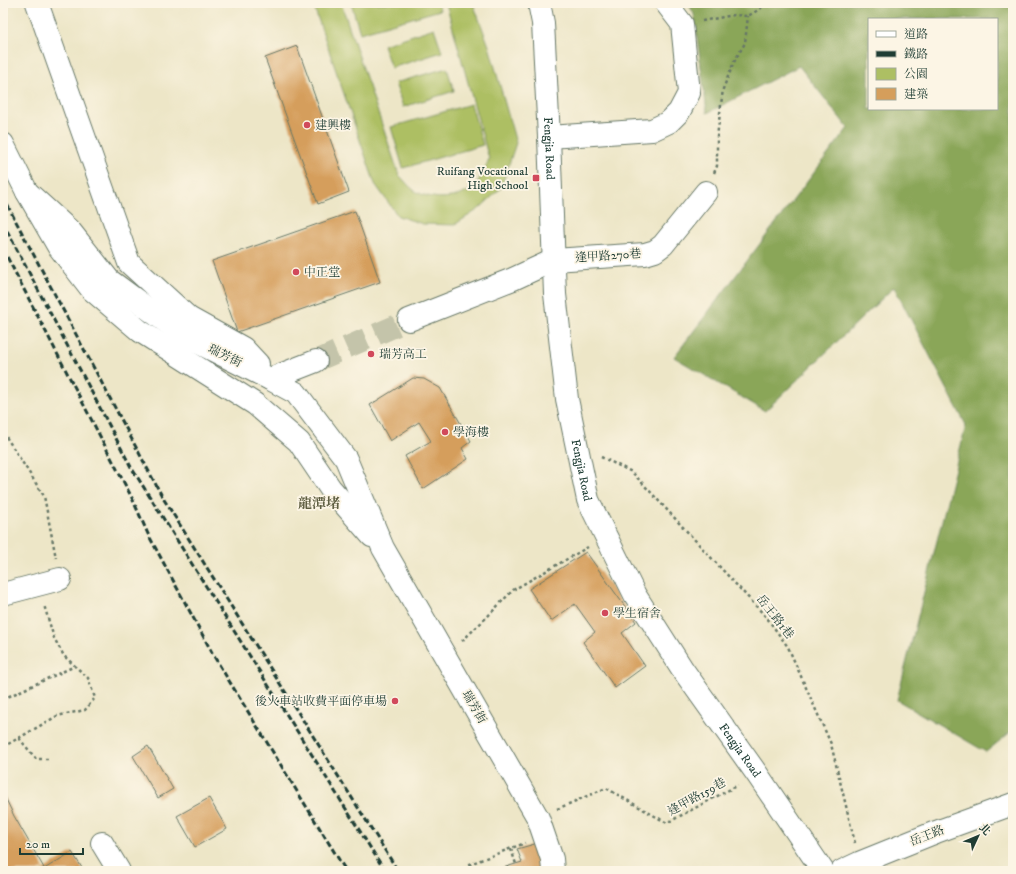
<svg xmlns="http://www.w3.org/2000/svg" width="1016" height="874" font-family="'IM FELL DW Pica','Noto Serif TC',serif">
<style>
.green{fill:#adbf63;stroke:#667e4c}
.forest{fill:#8aa659;stroke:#547246;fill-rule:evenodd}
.building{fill:#d59e5b}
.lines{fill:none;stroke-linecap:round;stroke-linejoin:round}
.minor-tunnel{stroke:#c4c4aa;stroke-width:22;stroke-dasharray:22 11;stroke-linecap:butt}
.minor-casing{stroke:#677867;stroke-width:24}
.major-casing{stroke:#677867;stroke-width:24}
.path{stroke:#677867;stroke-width:2.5;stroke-dasharray:3 3;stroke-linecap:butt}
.minor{stroke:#fff;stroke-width:22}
.major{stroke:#fff;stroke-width:22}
.rail{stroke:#1f3d34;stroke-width:3;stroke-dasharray:6 3;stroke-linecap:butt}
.poi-dot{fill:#d1495b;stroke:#fcf5e5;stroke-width:1.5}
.labels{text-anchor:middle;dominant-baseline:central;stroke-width:3.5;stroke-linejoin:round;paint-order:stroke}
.poi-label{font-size:12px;fill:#1f3d34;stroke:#fcf5e5;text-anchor:start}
.street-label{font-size:12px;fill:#1f3d34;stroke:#fcf5e5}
.quarter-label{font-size:14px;font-weight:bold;fill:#5f5f42;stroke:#fcf5e5}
</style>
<rect width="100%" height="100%" fill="#fcf5e5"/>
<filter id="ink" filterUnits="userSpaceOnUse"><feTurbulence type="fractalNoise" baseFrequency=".025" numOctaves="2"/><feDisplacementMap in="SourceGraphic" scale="8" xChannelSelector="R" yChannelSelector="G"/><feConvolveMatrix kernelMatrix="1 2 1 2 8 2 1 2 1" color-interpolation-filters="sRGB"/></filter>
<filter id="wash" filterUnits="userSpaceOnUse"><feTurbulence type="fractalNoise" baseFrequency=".012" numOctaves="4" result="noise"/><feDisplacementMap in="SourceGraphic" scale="16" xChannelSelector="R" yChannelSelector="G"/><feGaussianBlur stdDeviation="0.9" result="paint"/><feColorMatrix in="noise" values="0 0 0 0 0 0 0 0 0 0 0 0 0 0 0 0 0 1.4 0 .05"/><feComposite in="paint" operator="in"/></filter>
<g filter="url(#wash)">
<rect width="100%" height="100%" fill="#ede6c7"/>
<g class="green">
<path d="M314,3h27l58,172c5,5 10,12 16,16 16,9 38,9 54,0 9,-6 16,-22 20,-32l-43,-156h27l16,43 27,97 -15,45 -22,21 -25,16 -31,-1 -25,-8 -23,-32 -61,-177z"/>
<polygon points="351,3 438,3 440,10 360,33"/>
<polygon points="434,28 442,52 391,68 383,45"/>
<polygon points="447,68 454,91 403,107 395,83"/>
<polygon points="471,104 483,145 403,168 391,127"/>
</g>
<path class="forest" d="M688,3h325v727l-27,22 -89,-52 69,-275 -72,-138 -129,124 -91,-54 174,-229 -49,-62 -92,47 -13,-99zM869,19h128v90h-128z"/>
<g id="blocks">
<g class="building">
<polygon points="297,46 349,192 318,204 265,58"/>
<polygon points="355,211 380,282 237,332 212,261"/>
<polygon points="413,378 424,379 440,388 471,441 462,448 468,459 423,489 405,456 431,441 419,422 390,441 370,405"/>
<polygon points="586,552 636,622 622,633 645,666 615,688 583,642 595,632 575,604 551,621 529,589"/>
<polygon points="148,746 173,789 158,798 133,756"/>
<polygon points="3,793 14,816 44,868 39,871 3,871"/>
<polygon points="209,798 227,829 195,847 177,816"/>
<polygon points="538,843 547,871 493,871 522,862 517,849"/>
<polygon points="72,852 84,871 41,871"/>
</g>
</g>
</g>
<g filter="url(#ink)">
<use href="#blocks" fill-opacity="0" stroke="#677867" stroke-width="1"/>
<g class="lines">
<polyline class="minor-tunnel" points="316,361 409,320"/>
<g class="minor-casing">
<g id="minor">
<polyline points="37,3 129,263 189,318 243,348 258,364"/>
<polyline points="549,137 652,130 669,122 679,112 689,93 682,24 666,3"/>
<polyline points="3,144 27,192 58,246 92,290 140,331 255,404 299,442 330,488 372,536"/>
<polyline points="27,192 71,232 109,280 185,336 270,379 296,393 346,459 383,548 538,818 552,859 553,871"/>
<polyline points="409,320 513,279 554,260 645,254 655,251 663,245 706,192"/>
<polyline points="270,379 316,361"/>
<polyline points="3,594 60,579"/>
<polyline points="102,843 119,871"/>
<polyline points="842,871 859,863 936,832 1013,804"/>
</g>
</g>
<g class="major-casing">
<g id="major">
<path id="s1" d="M539,3l4,20 6,114 6,157 12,105 21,101 47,95 48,75 74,104 66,97"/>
</g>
</g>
<g class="path">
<polyline points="702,21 734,15 748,16 760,9 766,3"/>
<polyline points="714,173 717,166 717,137 723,89 734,62 745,43 748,16"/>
<polyline points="3,432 44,496 56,558"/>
<polyline points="601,457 632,472 767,618 788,647 831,744 855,843"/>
<polyline points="462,641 487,617 513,590 588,547"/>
<polyline points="3,692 7,697"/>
<polyline points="3,699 75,666 64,656 54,638 44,605"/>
<polyline points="19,738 36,759 48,759"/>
<polyline points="3,747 57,716 85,710 95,698 88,678 75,666"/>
<polyline points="557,809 606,788 667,823 738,785"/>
<polyline points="511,849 516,864"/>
<polyline points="473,871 470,864 525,843"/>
</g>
<use href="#minor" class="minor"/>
<use href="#major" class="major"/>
<g class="rail">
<polyline points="3,197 163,498 398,871"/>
<polyline points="3,223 131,467 385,871"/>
<polyline points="3,249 132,498 148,534 215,658 346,871"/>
</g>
</g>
</g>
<g class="poi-dot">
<circle cx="307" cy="125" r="4"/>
<rect x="532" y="174" width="8" height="8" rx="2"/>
<circle cx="296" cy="272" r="4"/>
<circle cx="371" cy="354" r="4"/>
<circle cx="445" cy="432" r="4"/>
<circle cx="605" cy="613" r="4"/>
<circle cx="395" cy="701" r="4"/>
</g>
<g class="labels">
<g class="poi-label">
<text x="315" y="125">建興樓</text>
<text x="528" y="171" text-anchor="end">Ruifang Vocational<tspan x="528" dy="14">High School</tspan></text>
<text x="304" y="272">中正堂</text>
<text x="379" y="354">瑞芳高工</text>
<text x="453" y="432">學海樓</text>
<text x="613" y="613">學生宿舍</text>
<text x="387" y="701" text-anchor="end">後火車站收費平面停車場</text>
</g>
<g class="street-label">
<text stroke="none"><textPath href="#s1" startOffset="146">Fengjia Road</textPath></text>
<text transform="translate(608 256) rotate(-4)">逢甲路270巷</text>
<text transform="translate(225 356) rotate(26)">瑞芳街</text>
<text stroke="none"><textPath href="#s1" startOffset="470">Fengjia Road</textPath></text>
<text transform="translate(775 617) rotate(52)">岳王路1巷</text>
<text transform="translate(474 707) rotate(60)">瑞芳街</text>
<text stroke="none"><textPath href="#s1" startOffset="794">Fengjia Road</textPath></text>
<text transform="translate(697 797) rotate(-29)">逢甲路159巷</text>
<text transform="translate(927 836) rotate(-21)">岳王路</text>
</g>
<g class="quarter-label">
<text x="319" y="504">龍潭堵</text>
</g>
</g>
<rect width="1016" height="874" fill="none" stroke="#fcf5e5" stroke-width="16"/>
<rect x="868" y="18" width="130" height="92" fill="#fcf5e5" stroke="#a4ab9e"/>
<rect x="876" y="31" width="20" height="6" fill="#ffffff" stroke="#a4ab9e"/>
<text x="904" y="38" font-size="12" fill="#1f3d34">道路</text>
<rect x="876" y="51" width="20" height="6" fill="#1f3d34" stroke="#a4ab9e"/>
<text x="904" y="58" font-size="12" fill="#1f3d34">鐵路</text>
<rect x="876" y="68" width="20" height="12" fill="#adbf63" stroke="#a4ab9e"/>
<text x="904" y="78" font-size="12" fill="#1f3d34">公園</text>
<rect x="876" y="88" width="20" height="12" fill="#d59e5b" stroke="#a4ab9e"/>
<text x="904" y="98" font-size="12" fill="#1f3d34">建築</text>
<g transform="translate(978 836) rotate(46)" stroke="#fcf5e5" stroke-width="3" paint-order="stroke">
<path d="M0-3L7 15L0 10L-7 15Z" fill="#1f3d34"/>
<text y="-6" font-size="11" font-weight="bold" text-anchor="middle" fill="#1f3d34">北</text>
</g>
<path d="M20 848v6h63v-6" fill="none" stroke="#1f3d34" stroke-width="2"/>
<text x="26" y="848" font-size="12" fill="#1f3d34" stroke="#fcf5e5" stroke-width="3" paint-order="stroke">20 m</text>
</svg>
